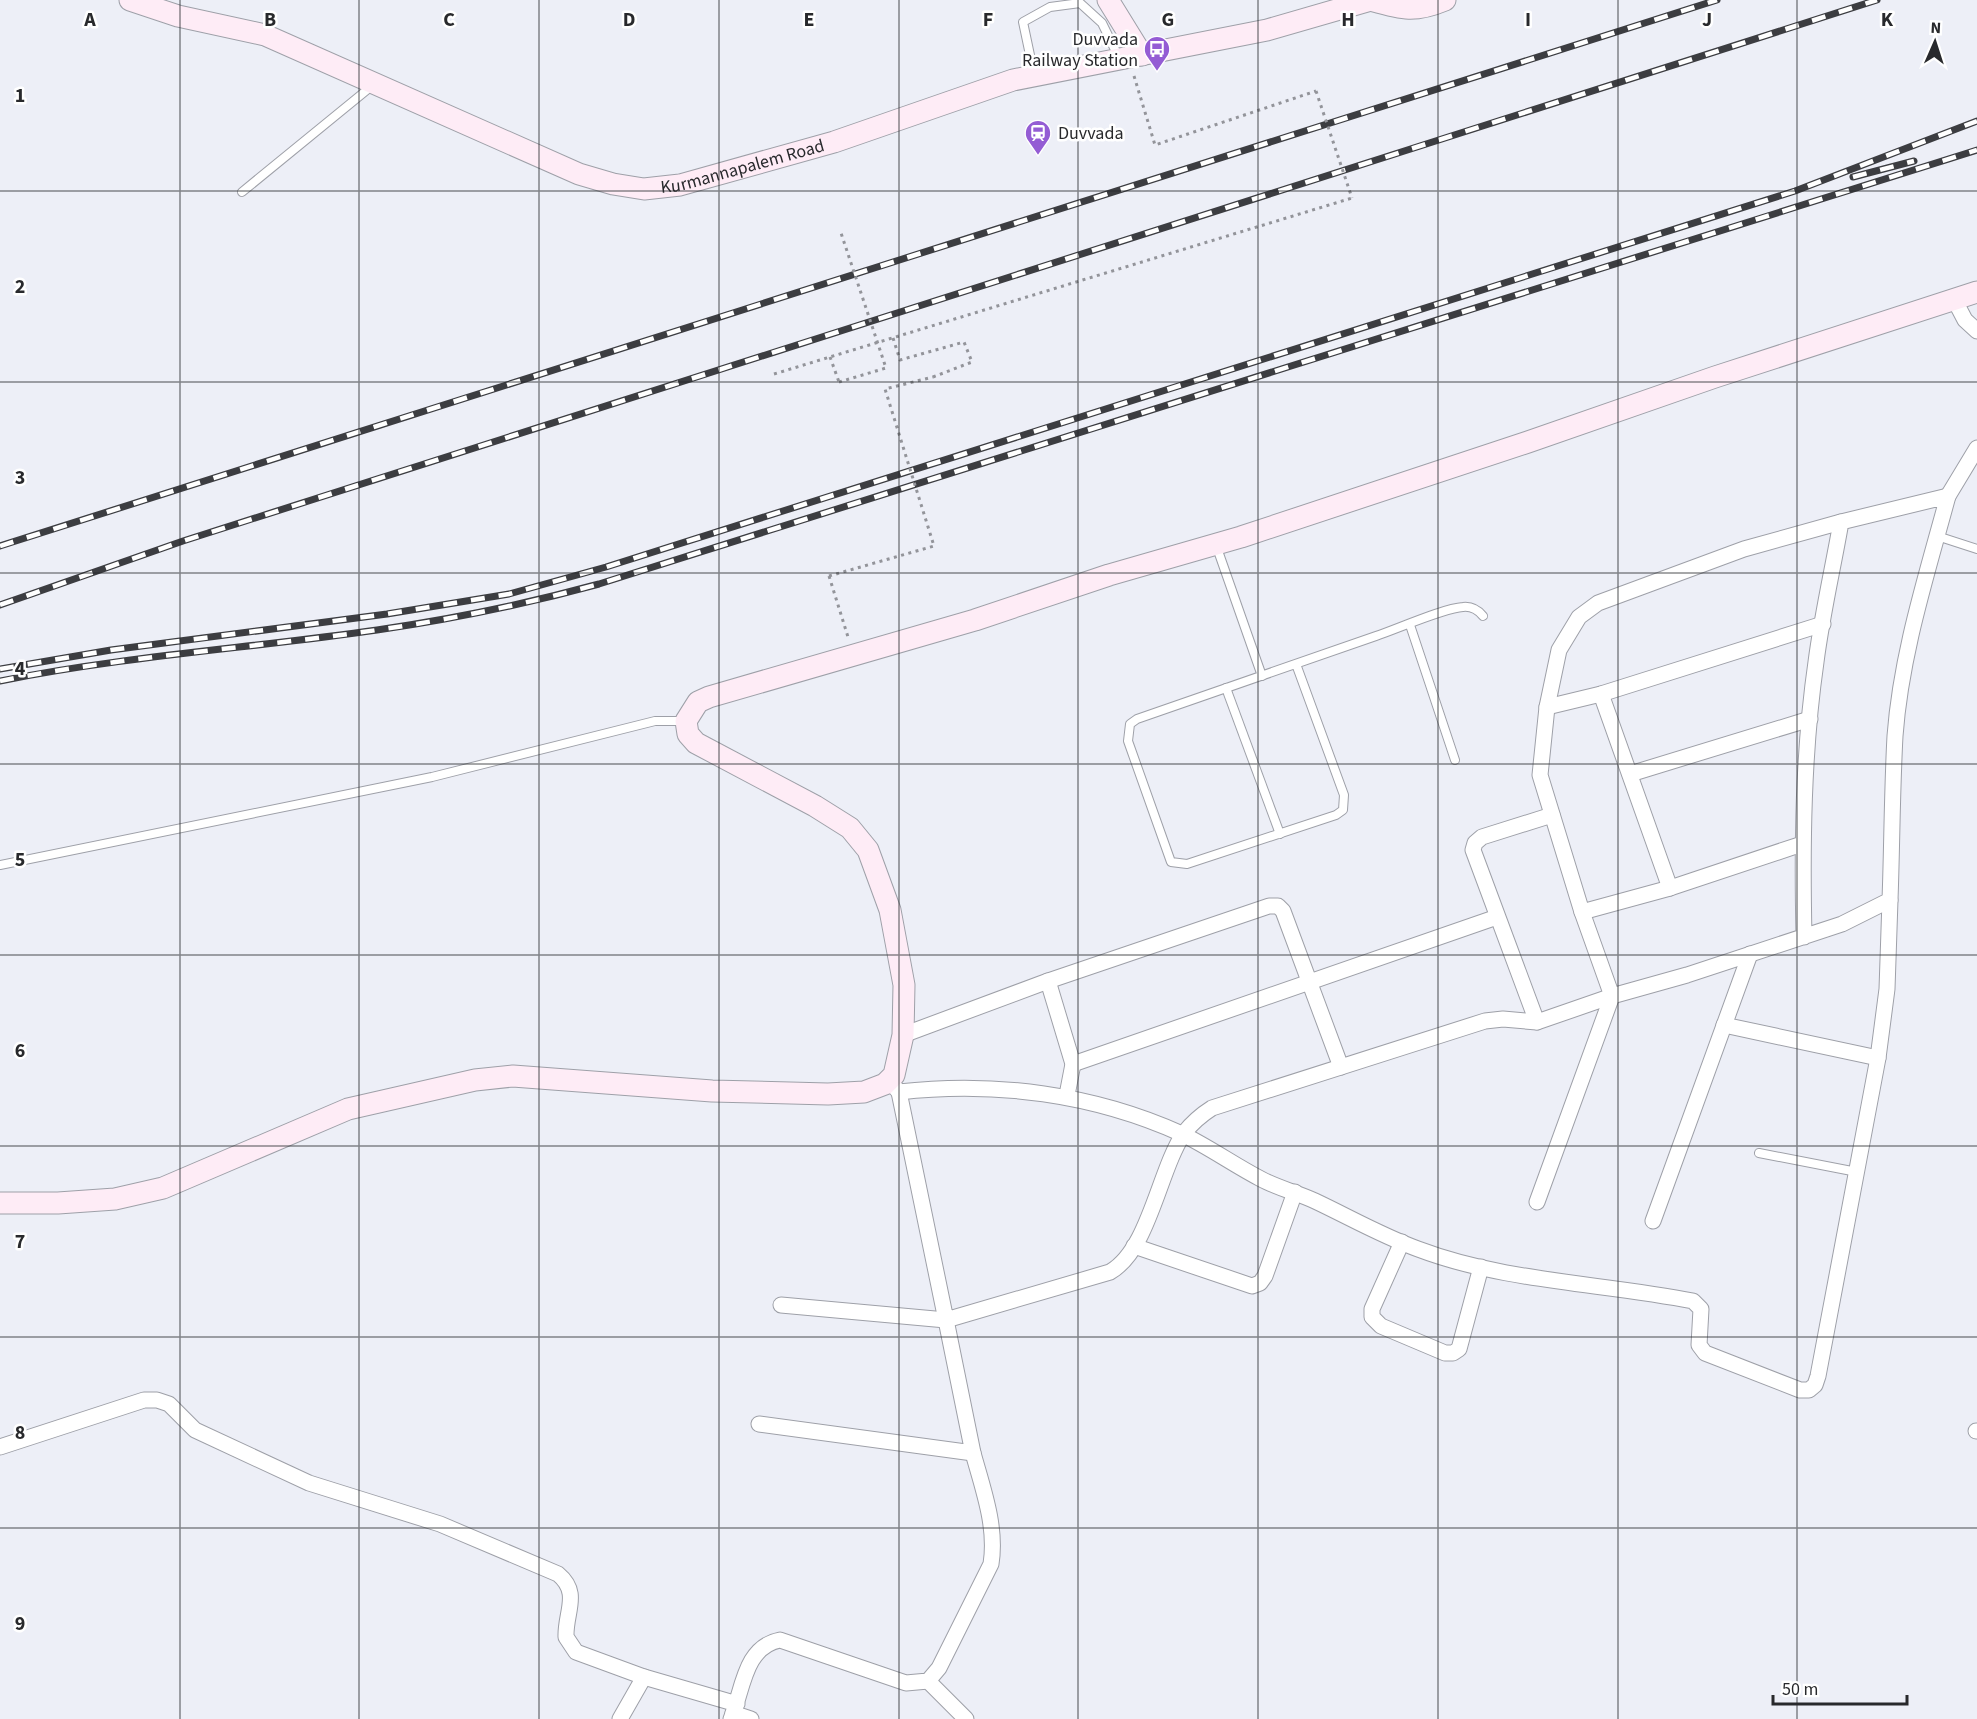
<svg xmlns="http://www.w3.org/2000/svg" width="1977" height="1719" font-family="'Source Sans 3',sans-serif">
<style>
.lines{fill:none;stroke-linecap:round;stroke-linejoin:round}
.lane-casing{stroke:#9ea0a8;stroke-width:10}
.street-casing{stroke:#9ea0a8;stroke-width:17}
.secondary-casing{stroke:#9ea0a8;stroke-width:23}
.path{stroke:#93949a;stroke-width:3;stroke-dasharray:3 4.5;stroke-linecap:butt}
.lane{stroke:#fff;stroke-width:8}
.street{stroke:#fff;stroke-width:15}
.secondary{stroke:#feecf6;stroke-width:21}
.rail-casing{stroke:#3c3d41;stroke-width:7}
.rail{stroke:#fff;stroke-width:4.5;stroke-dasharray:14;stroke-linecap:butt}
.path-bridge{stroke:#93949a;stroke-width:3;stroke-dasharray:3 4.5;stroke-linecap:butt}
.grid{fill:none;stroke:#28292c;stroke-width:1.5;stroke-opacity:0.55}
.labels{text-anchor:middle;dominant-baseline:central;stroke-width:5;stroke-linejoin:round;paint-order:stroke}
.poi-label{font-size:18px;fill:#28292c;stroke:#fff;text-anchor:end}
.street-label{font-size:18px;fill:#28292c;stroke:#fff}
.grid-label{font-size:20px;text-anchor:middle;font-weight:bold;fill:#28292c;stroke:#fff;stroke-width:5;stroke-linejoin:round;paint-order:stroke}
</style>
<rect width="100%" height="100%" fill="#edeff7"/>
<g class="lines">
<g class="lane-casing">
<g id="lane">
<polyline points="1034,74 1023,22 1050,7 1080,3 1102,23 1119,58"/>
<polyline points="242,192 373,85"/>
<polyline points="1937,536 1977,549"/>
<polyline points="1216,545 1262,676"/>
<polyline points="1410,625 1455,760"/>
<path d="M1296,664l48,131 -1,15 -7,5 -149,49 -16,-2 -43,-121 2,-17 7,-5c80,-28 160,-55 239,-83 21,-7 68,-28 87,-29 9,-1 15,3 20,9"/>
<polyline points="1226,688 1280,834"/>
<polyline points="0,865 432,777 655,721 685,721"/>
<polyline points="1759,1153 1857,1172"/>
</g>
</g>
<g class="street-casing">
<g id="street">
<polyline points="1954,299 1965,320 1977,331"/>
<polyline points="1948,496 1977,448"/>
<polyline points="1601,694 1670,888"/>
<polyline points="1547,707 1601,694 1823,624"/>
<polyline points="1630,774 1810,719"/>
<polyline points="1582,912 1670,888 1802,844"/>
<polyline points="1048,981 1073,1064 1067,1095"/>
<polyline points="1537,1022 1473,850 1475,843 1482,837 1552,815"/>
<polyline points="1724,1025 1878,1058"/>
<polyline points="903,1035 1048,981 1269,906 1278,906 1283,911 1341,1067"/>
<polyline points="1073,1064 1497,917"/>
<path d="M893,1085l6,7c96,-11 195,2 283,42 27,13 52,31 79,45 17,9 37,14 54,22 34,16 67,35 103,48 87,33 184,34 275,52l8,8 -2,36 6,8 95,37h9l6,-5 3,-9 60,-318 9,-69 3,-89"/>
<path d="M899,1092l47,228 164,-48c39,-22 49,-102 74,-139 8,-10 17,-18 28,-25l273,-87 18,-2 34,3 75,-26 75,-21 155,-51 48,-24c2,-54 2,-109 5,-164 6,-82 32,-162 53,-240l-107,26c-8,46 -19,93 -25,140 -13,90 -14,183 -12,275"/>
<polyline points="1537,1202 1612,996 1582,912 1540,775 1547,707 1559,650 1579,617 1598,603 1744,549 1841,522"/>
<polyline points="1653,1221 1750,954"/>
<polyline points="1402,1242 1372,1309 1372,1317 1381,1326 1445,1353 1453,1353 1459,1349 1481,1267"/>
<polyline points="1134,1246 1252,1286 1260,1283 1265,1276 1295,1192"/>
<polyline points="759,1424 973,1453 946,1320 781,1305"/>
<polyline points="1976,1431 1977,1431"/>
<path d="M0,1447l144,-47h13l12,4 26,26 114,53 131,41 118,50c23,19 7,38 8,63l10,15 68,25 93,27"/>
<polyline points="928,1681 966,1719"/>
<polyline points="733,1713 751,1719"/>
<polyline points="620,1719 644,1677"/>
<path d="M731,1719c12,-29 13,-72 49,-79l126,43 22,-2 11,-13 52,-104c6,-37 -8,-75 -18,-111"/>
</g>
</g>
<g class="secondary-casing">
<g id="secondary">
<path id="s1" d="M130,0l48,16 87,19 314,139 34,10 31,5 36,-4 154,-43 179,-62 254,-50 104,-30"/>
<polyline points="1108,0 1142,55"/>
<path d="M1370,0c32,9 44,13 75,0"/>
<polyline points="0,1203 58,1203 115,1199 163,1188 348,1109 475,1080 513,1076 712,1091 828,1094 864,1092 885,1084 894,1075 903,1035 904,985 890,910 868,850 850,828 815,806 696,743 688,734 686,721 698,702 709,697 975,620 1109,575 1241,537 1528,442 1715,377 1977,292"/>
</g>
</g>
<g class="path">
<polyline points="1134,76 1155,145 1316,91"/>
<polyline points="893,338 900,360 964,342 972,362 933,377"/>
<polyline points="830,357 839,382"/>
<polyline points="774,374 1352,198"/>
<polyline points="829,576 848,637"/>
</g>
<use href="#lane" class="lane"/>
<use href="#street" class="street"/>
<use href="#secondary" class="secondary"/>
<g class="rail-casing">
<g id="rail">
<polyline points="1853,177 1914,161"/>
<polyline points="0,546 1717,0"/>
<polyline points="0,605 183,541 1877,0"/>
<polyline points="0,669 111,650 387,614 509,594 606,567 1795,191 1977,121"/>
<path d="M0,681c125,-25 252,-33 377,-51 76,-11 149,-26 222,-46l1378,-434"/>
</g>
</g>
<use href="#rail" class="rail"/>
<g class="path-bridge">
<polyline points="1316,91 1352,198"/>
<polyline points="839,382 886,368 841,233"/>
<polyline points="829,576 934,546 885,389 933,377"/>
</g>
</g>
<path class="grid" d="M180,0v1719M359,0v1719M539,0v1719M719,0v1719M899,0v1719M1078,0v1719M1258,0v1719M1438,0v1719M1618,0v1719M1797,0v1719M0,191h1977M0,382h1977M0,573h1977M0,764h1977M0,955h1977M0,1146h1977M0,1337h1977M0,1528h1977"/>
<defs>
<g id="bus-pin" transform="scale(1.35)"><path d="M0 17L-7.5 6A9.5 9.5 0 1 1 7.5 6Z" fill="#945cd4" stroke="#fff"/><path d="M-5-6H5V4H4V6H2V4H-2V6H-4V4H-5ZM-3.5-4V0h7V-4ZM-3.5 1.2v1.5H-2V1.2ZM2 1.2v1.5H3.5V1.2Z" fill="#fff"/></g>
<g id="station-pin" transform="scale(1.35)"><path d="M0 17L-7.5 6A9.5 9.5 0 1 1 7.5 6Z" fill="#945cd4" stroke="#fff"/><path d="M-3-6H3Q5-6 5-4V2Q5 4 3 4L4.5 6H3L1.5 4h-3L-3 6H-4.5L-3 4Q-5 4-5 2V-4Q-5-6-3-6ZM-3.5-4v3h7v-3ZM-3.5 1v1.5H-2V1ZM2 1v1.5H3.5V1Z" fill="#fff"/></g>
</defs>
<g fill-rule="evenodd">
<use href="#bus-pin" x="1157" y="49"/>
<use href="#station-pin" x="1038" y="133"/>
</g>
<g class="labels">
<g class="poi-label">
<text x="1138" y="39">Duvvada<tspan x="1138" dy="21">Railway Station</tspan></text>
<text x="1058" y="133" text-anchor="start">Duvvada</text>
</g>
<g class="street-label">
<text stroke="none"><textPath href="#s1" startOffset="651">Kurmannapalem Road</textPath></text>
</g>
</g>
<g class="grid-label">
<text x="90" y="26">A</text>
<text x="270" y="26">B</text>
<text x="449" y="26">C</text>
<text x="629" y="26">D</text>
<text x="809" y="26">E</text>
<text x="988" y="26">F</text>
<text x="1168" y="26">G</text>
<text x="1348" y="26">H</text>
<text x="1528" y="26">I</text>
<text x="1707" y="26">J</text>
<text x="1887" y="26">K</text>
<text x="20" y="102">1</text>
<text x="20" y="293">2</text>
<text x="20" y="484">3</text>
<text x="20" y="675">4</text>
<text x="20" y="866">5</text>
<text x="20" y="1057">6</text>
<text x="20" y="1248">7</text>
<text x="20" y="1439">8</text>
<text x="20" y="1630">9</text>
</g>
<g transform="translate(1935 42) rotate(3)" stroke="#ffffff" stroke-width="4.5" paint-order="stroke">
<path d="M0-4.5L10 22L0 15L-10 22Z" fill="#28292c"/>
<text y="-9" font-size="16" font-weight="bold" text-anchor="middle" fill="#28292c">N</text>
</g>
<path d="M1773 1695v9h134v-9" fill="none" stroke="#28292c" stroke-width="3"/>
<text x="1782" y="1695" font-size="18" fill="#28292c" stroke="#ffffff" stroke-width="4.5" paint-order="stroke">50 m</text>
</svg>
